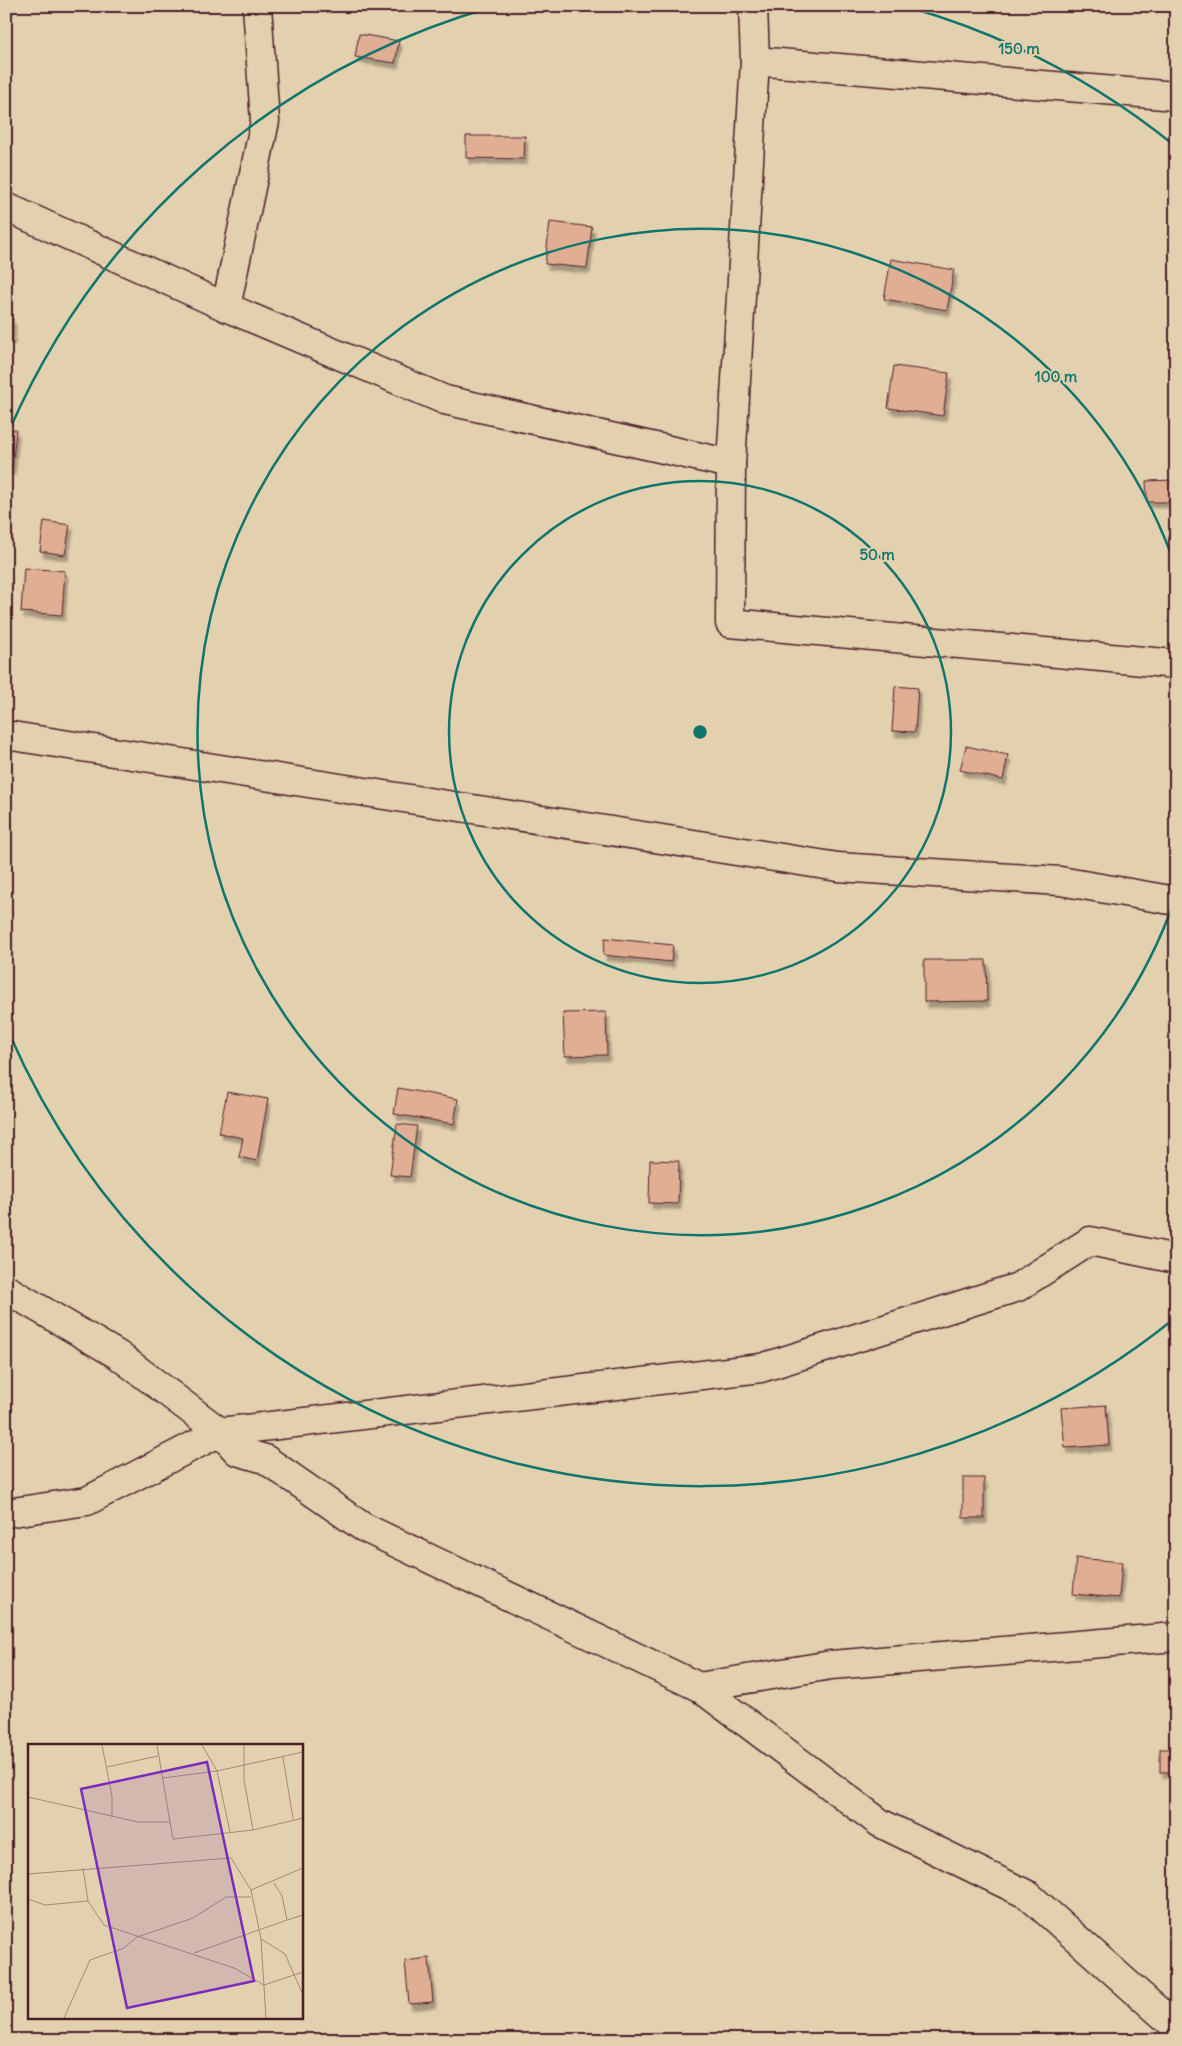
<svg xmlns="http://www.w3.org/2000/svg" width="1182" height="2046" font-family="Delius,sans-serif">
<style>
.building{fill:#e0ae93;stroke:#4a1f2b;filter:url(#shadow)}
.lines{fill:none;stroke-linecap:round;stroke-linejoin:round}
.street-casing{stroke:#4a1f2b;stroke-width:31}
.street{stroke:#e3d0ae;stroke-width:28}
.ring{fill:none;stroke:#0f766e;stroke-width:2.5}
.inset-road{fill:none;stroke:#a6897a;stroke-width:1}
.view{fill:#7b2cbf;fill-opacity:0.15;stroke:#7b2cbf;stroke-width:2.5}
.inset-edge{fill:none;stroke:#4a1f2b;stroke-width:2.5}
.centre{fill:#0f766e;stroke:#e3d0ae;stroke-width:2.5}
.ring-label{font-size:15px;text-anchor:middle;font-weight:bold;fill:#0f766e;stroke:#e3d0ae;stroke-width:4;stroke-linejoin:round;paint-order:stroke}
</style>
<defs>
<filter id="shadow"><feDropShadow dx="3" dy="5.5" stdDeviation="1" flood-color="#0004"/></filter>
</defs>
<rect width="100%" height="100%" fill="#e3d0ae"/>
<filter id="ink" filterUnits="userSpaceOnUse"><feTurbulence type="fractalNoise" baseFrequency=".02" numOctaves="2"/><feDisplacementMap in="SourceGraphic" scale="10" xChannelSelector="R" yChannelSelector="G"/><feConvolveMatrix kernelMatrix="1 2 1 2 8 2 1 2 1" color-interpolation-filters="sRGB"/></filter>
<g filter="url(#ink)">
<g class="building">
<polygon points="359,34 399,41 395,63 355,57"/>
<polygon points="466,136 525,136 524,159 466,158"/>
<polygon points="550,222 592,227 587,268 545,264"/>
<polygon points="891,259 954,270 947,310 884,299"/>
<polygon points="6,318 13,319 12,339 6,338"/>
<polygon points="894,366 949,373 943,416 888,408"/>
<polygon points="6,429 16,430 12,470 6,469"/>
<polygon points="1176,480 1176,502 1147,502 1146,481"/>
<polygon points="44,521 70,525 65,555 40,551"/>
<polygon points="24,568 65,571 62,615 21,612"/>
<polygon points="895,686 918,688 915,732 892,731"/>
<polygon points="966,746 1008,755 1003,780 960,770"/>
<polygon points="605,938 673,945 671,962 603,955"/>
<polygon points="924,960 986,960 987,1001 924,1002"/>
<polygon points="606,1012 607,1055 565,1056 563,1013"/>
<polygon points="398,1088 458,1099 454,1124 394,1114"/>
<polygon points="227,1092 268,1099 257,1161 239,1157 243,1138 219,1133"/>
<polygon points="397,1124 417,1126 410,1177 390,1175"/>
<polygon points="650,1160 679,1161 678,1204 649,1203"/>
<polygon points="1106,1405 1109,1445 1065,1448 1061,1408"/>
<rect x="963" y="1478" width="21" height="40"/>
<polygon points="1076,1558 1122,1562 1119,1598 1073,1594"/>
<rect x="1160" y="1749" width="16" height="23"/>
<polygon points="429,1958 433,2002 409,2004 405,1961"/>
</g>
<g class="lines">
<g class="street-casing">
<g id="street">
<polyline points="755,61 1176,96"/>
<polyline points="6,207 226,307 445,400 731,464 730,623 1176,664"/>
<polyline points="226,307 265,121 257,6"/>
<polyline points="731,464 755,61 753,6"/>
<polyline points="6,735 838,867 1060,881 1176,901"/>
<polyline points="6,1289 118,1355 220,1432 237,1451 265,1459 363,1527 699,1687 880,1823 1028,1895 1176,2027"/>
<polyline points="6,1513 87,1501 220,1432 761,1368 1018,1287 1090,1241 1176,1259"/>
<polyline points="699,1687 831,1665 1176,1637"/>
</g>
</g>
<use href="#street" class="street"/>
</g>
</g>
<g class="ring">
<circle cx="700" cy="732" r="251"/>
<path d="M1176 896A503 503 0 1 1 1176 568"/>
<path d="M1175 1318A754 754 0 0 1 9 1033M9 431A754 754 0 0 1 492 7M908 7A754 754 0 0 1 1175 146"/>
</g>
<g transform="translate(28 1744)">
<rect width="275" height="275" fill="#e3d0ae"/>
<path class="inset-road" d="M74,1l10,51v21M129,1l13,77M174,1l15,26 13,61M216,1v35l9,50M255,13l10,62M79,23l51,-11M135,34l54,-7 86,-19M0,53l110,25h32l3,17 80,-9 50,-12M55,124l5,33 16,24 130,43 30,17 39,-13M0,130l203,-16 20,32 10,49 5,79M246,139l8,13 5,24 16,-5M223,146l52,-22M0,155l17,6 43,-4M233,195l24,15 18,41M166,209l93,-33M36,274l26,-58 34,-12 13,-11 56,-19 33,-21h25"/>
<path class="view" d="M179,18l47,219 -127,27 -46,-219z"/>
<rect width="275" height="275" class="inset-edge"/>
</g>
<circle cx="700" cy="732" r="8" class="centre"/>
<g class="ring-label">
<text x="1019" y="54">150 m</text>
<text x="1056" y="382">100 m</text>
<text x="877" y="560">50 m</text>
</g>
<rect width="1182" height="2046" fill="none" stroke="#e3d0ae" stroke-width="25"/>
<rect x="12" y="12" width="1157" height="2021" fill="none" stroke="#4a1f2b" stroke-width="2" filter="url(#ink)"/>
</svg>
